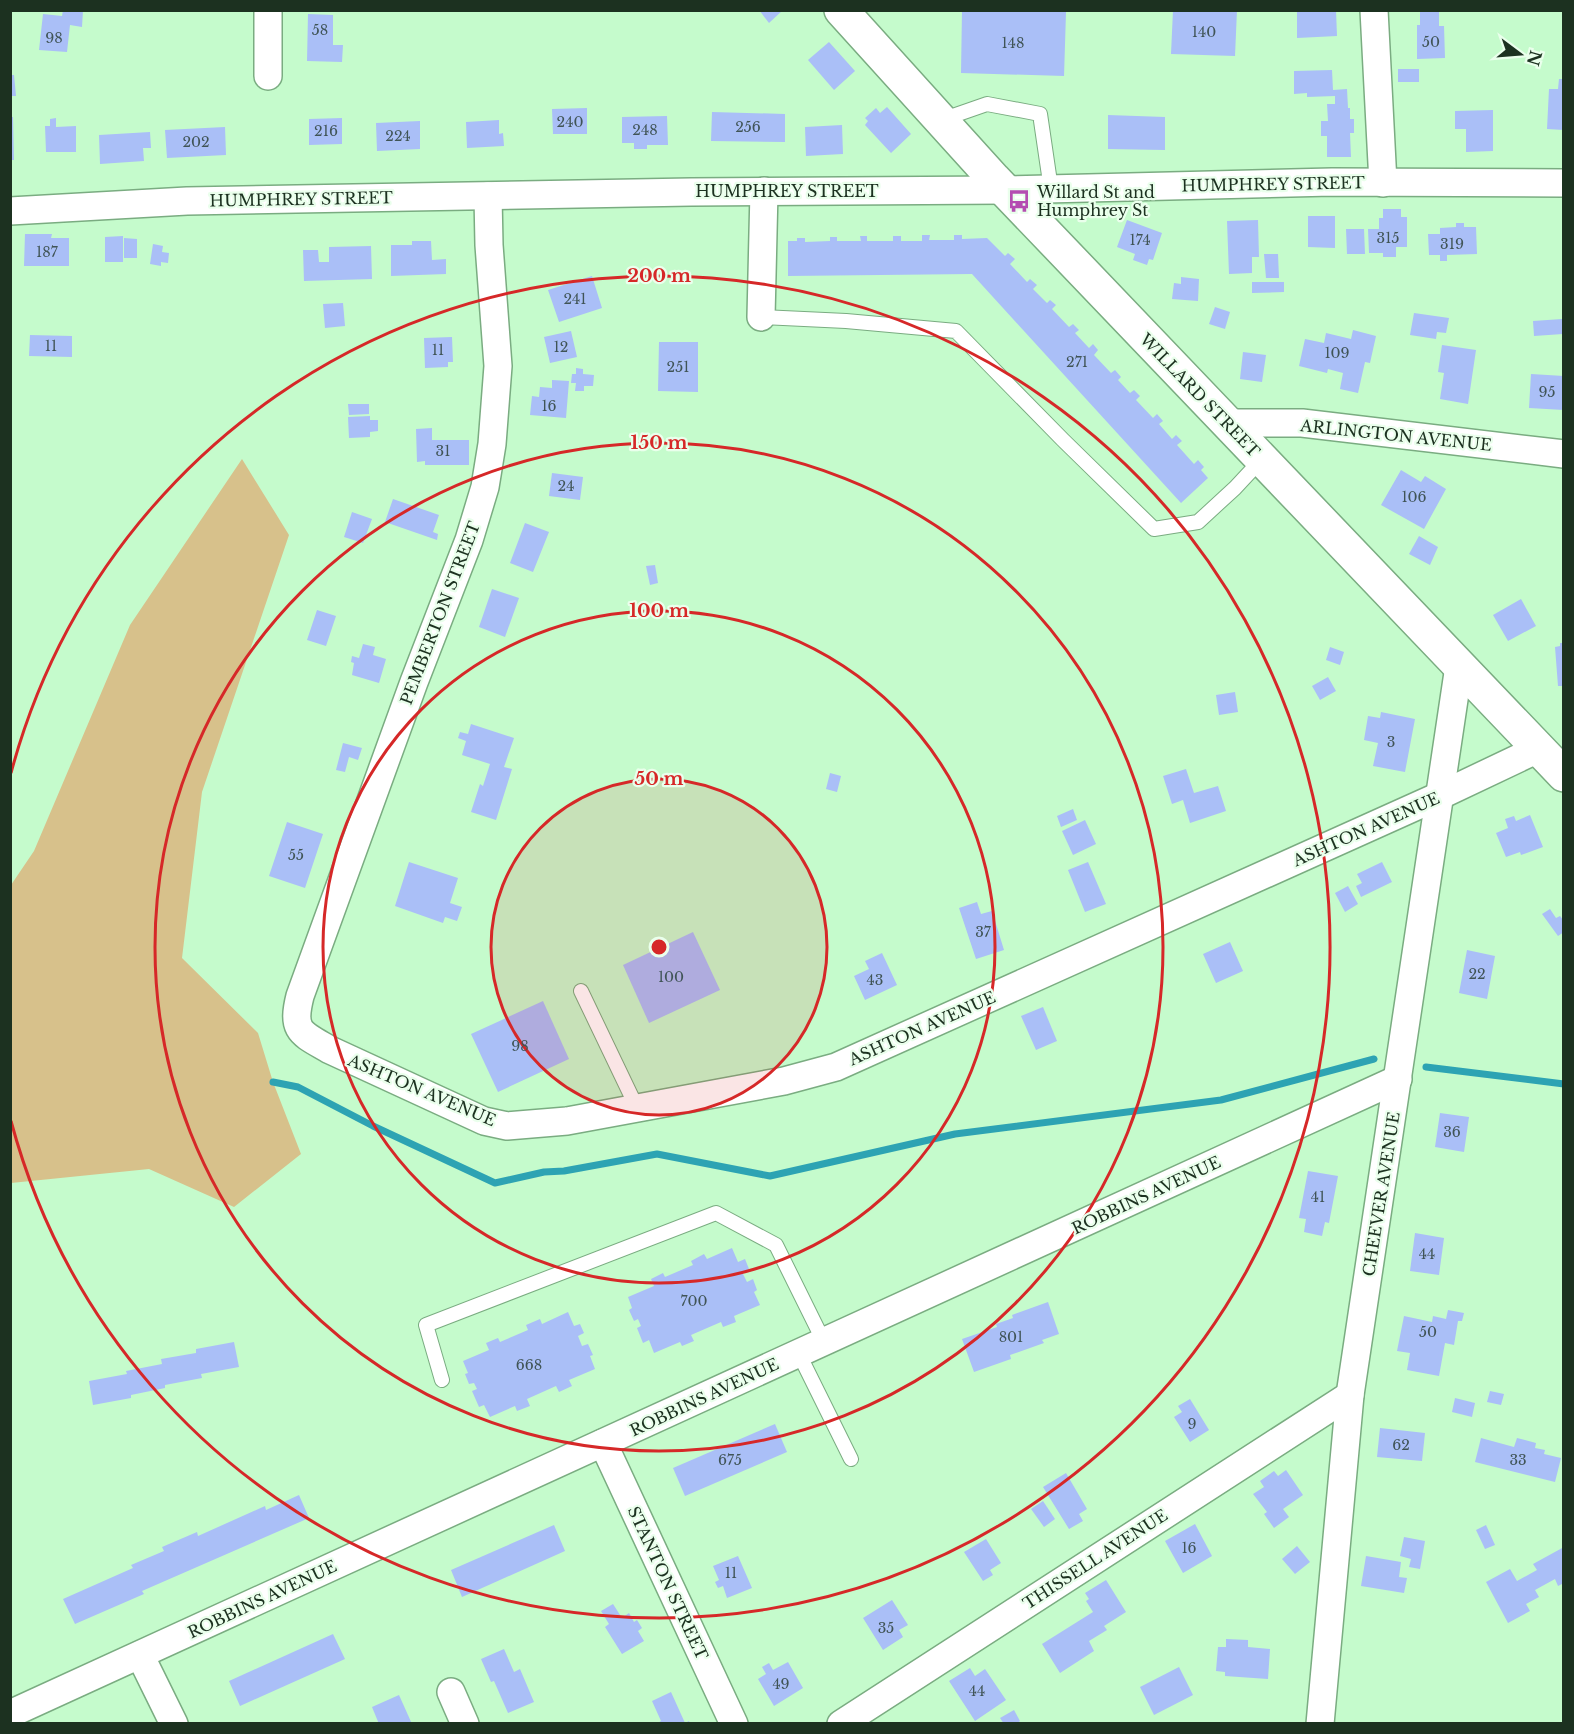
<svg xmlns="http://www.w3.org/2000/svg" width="1574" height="1734" font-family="'Libre Baskerville',serif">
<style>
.green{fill:#d7c18b}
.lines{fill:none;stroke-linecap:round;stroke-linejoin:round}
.stream{stroke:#2da3b3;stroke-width:7}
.building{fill:#aabff7}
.service-casing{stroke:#7aac81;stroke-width:16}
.minor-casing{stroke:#7aac81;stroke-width:30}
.secondary-casing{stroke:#7aac81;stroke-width:36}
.service{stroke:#fff;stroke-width:14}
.minor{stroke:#fff;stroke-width:27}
.secondary{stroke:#fff;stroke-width:33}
.ring{fill:none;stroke:#d62828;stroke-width:3}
.labels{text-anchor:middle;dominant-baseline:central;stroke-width:4.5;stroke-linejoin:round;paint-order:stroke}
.number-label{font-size:14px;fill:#405456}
.street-label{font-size:16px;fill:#1c3120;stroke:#eaffec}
.poi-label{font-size:16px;fill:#1c3120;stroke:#eaffec;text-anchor:start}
.centre{fill:#d62828;stroke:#eaffec;stroke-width:3}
.ring-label{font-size:18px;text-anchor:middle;font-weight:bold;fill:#d62828;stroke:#eaffec;stroke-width:4.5;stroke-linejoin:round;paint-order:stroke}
</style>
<rect width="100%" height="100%" fill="#c5fbcc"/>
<polygon class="green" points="242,459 289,535 202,792 182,958 258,1033 273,1082 301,1154 234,1207 149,1169 11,1183 11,885 34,851 130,625"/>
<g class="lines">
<g class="stream">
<polyline points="1426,1067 1564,1084"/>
<polyline points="273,1082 298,1087 373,1126 495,1183 544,1172 564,1171 657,1154 770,1176 955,1134 1221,1100 1374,1059"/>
</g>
</g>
<g class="building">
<polygon points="63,10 83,10 82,27 70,25 67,52 39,50 43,14 62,16"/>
<polygon points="759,10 783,10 769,23"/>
<polygon points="962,10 1066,12 1064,76 961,73"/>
<polygon points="1173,10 1237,10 1235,56 1171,54"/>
<polygon points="1297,10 1336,10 1337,36 1297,38"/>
<polygon points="1420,11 1439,11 1439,26 1444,26 1445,58 1417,59 1417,25 1420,25"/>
<polygon points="308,14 333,15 333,45 343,45 342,62 307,61"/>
<polygon points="829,42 855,71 834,90 808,60"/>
<rect x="1398" y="69" width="21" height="13"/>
<polygon points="1332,70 1333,90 1347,89 1348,108 1350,108 1350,119 1354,119 1354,133 1350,133 1351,157 1327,157 1327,136 1321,136 1321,121 1328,121 1327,104 1335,104 1335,96 1307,97 1307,93 1294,94 1294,71"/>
<polygon points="10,75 14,75 16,96 10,96"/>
<polygon points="1559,79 1564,79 1564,130 1547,129 1549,89 1558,89"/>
<polygon points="887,107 911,134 891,153 865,125 868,121 865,118 876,108 880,113"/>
<polygon points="587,108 587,134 553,134 552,109"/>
<polygon points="1493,110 1493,151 1466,152 1466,129 1455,129 1455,111"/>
<polygon points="712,112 785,114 785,142 711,141"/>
<polygon points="1108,115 1165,117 1165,150 1108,149"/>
<polygon points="667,116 668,145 647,145 647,149 634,149 634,143 622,143 622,117"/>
<polygon points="10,117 13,117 14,160 10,160"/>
<polygon points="56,118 56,127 76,126 76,152 46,152 45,126 50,126 50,119"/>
<polygon points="342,118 342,144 309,145 309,119"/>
<polygon points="499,120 499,134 503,133 504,146 467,148 466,122"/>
<polygon points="420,121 420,149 377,151 376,123"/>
<polygon points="842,125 843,154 806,156 805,127"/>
<polygon points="225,127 226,155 167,158 165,130"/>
<polygon points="150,132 151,148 143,148 144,161 100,164 99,135"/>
<polygon points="1383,209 1401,209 1401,217 1407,217 1407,247 1396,247 1396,257 1383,257 1383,253 1369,253 1368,229 1379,229 1379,218 1383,218"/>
<polygon points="1308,216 1335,216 1335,248 1308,247"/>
<polygon points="1127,220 1162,233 1153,260 1149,259 1147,265 1133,260 1135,254 1117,247"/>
<polygon points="1258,220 1259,257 1252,257 1252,273 1229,274 1227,221"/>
<polygon points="1456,223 1464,223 1464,227 1476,227 1477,254 1447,255 1447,261 1440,261 1440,255 1429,255 1428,234 1440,234 1440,228 1456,227"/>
<polygon points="1346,229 1364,229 1365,254 1347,254"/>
<polygon points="25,234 52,234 51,238 69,238 69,266 24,266"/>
<polygon points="922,235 930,235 929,240 954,240 954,235 962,235 962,239 987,238 1005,256 1008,253 1015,259 1010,264 1027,282 1030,279 1037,285 1033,289 1047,303 1050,300 1056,305 1052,309 1069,327 1073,324 1079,330 1075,333 1089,348 1093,344 1098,350 1094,355 1111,373 1115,370 1121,377 1118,380 1130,393 1134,390 1140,396 1136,400 1153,418 1157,414 1163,421 1159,424 1172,439 1176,435 1182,441 1177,445 1194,464 1198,460 1204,467 1201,470 1208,478 1181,503 972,274 788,276 788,241 797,241 797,238 805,238 805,242 830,241 830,237 837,237 837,241 861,241 860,236 867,236 867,241 893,241 893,236 901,236 901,241 922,241"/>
<polygon points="123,236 123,262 105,262 105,237"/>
<polygon points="124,238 137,239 137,258 124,258"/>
<polygon points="412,241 431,241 432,260 446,259 446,274 391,276 391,245 412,245"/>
<polygon points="153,244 163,246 162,252 169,253 168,263 161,262 161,266 150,264"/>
<polygon points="371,246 372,279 304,281 303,250 318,250 319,262 329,262 329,247"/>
<polygon points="1264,254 1278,254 1279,278 1266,278"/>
<polygon points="592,276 602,308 559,322 548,290"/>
<polygon points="1181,277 1199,279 1198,301 1172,299 1174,283 1181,284"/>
<polygon points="1252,282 1284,282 1284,292 1252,293"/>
<polygon points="343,303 345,326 325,328 323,304"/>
<polygon points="1215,307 1230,312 1225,329 1209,324"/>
<polygon points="1414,313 1449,318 1446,333 1437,332 1436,339 1410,335"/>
<polygon points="1562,319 1563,334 1534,336 1533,321"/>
<polygon points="1353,330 1376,336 1370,363 1365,362 1358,393 1340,389 1343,373 1328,369 1327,373 1299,366 1305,339 1324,343 1326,333 1351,339"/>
<polygon points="571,331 577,357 550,363 544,337"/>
<polygon points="30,335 72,336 72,357 29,356"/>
<polygon points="452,337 453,362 448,362 448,367 425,368 424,338"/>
<polygon points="659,342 698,342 698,392 658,391"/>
<polygon points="1442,345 1476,350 1468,404 1440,399 1444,373 1438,372"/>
<polygon points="1243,352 1266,355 1262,382 1240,379"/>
<polygon points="576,368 583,369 583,374 594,375 593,386 584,386 584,391 575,391 576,383 571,383 572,374 576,374"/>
<polygon points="1531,374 1564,376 1564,410 1529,408"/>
<polygon points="552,380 569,381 566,418 530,415 532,396 539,397 540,387 552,388"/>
<polygon points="348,404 369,404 369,414 349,415"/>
<polygon points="370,416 370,420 378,420 378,431 370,432 370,437 349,438 348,417"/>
<polygon points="432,428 432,440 469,440 469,465 425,465 425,461 417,462 416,429"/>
<polygon points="1401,470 1421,482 1425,476 1446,489 1424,529 1381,505"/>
<polygon points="552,473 583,477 580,500 549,496"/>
<polygon points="393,499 439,515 433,532 438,534 437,540 385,522"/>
<polygon points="352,512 372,519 363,543 344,537"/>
<polygon points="525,523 549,532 533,572 510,563"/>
<polygon points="1419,536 1438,547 1430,565 1409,554"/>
<polygon points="655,565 658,583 650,585 646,566"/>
<polygon points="492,589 519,598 505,637 479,627"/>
<polygon points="1521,599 1536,626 1508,641 1493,615"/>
<polygon points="317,610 336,616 326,646 307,640"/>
<polygon points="1560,643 1564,643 1564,686 1558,686 1555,647 1560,646"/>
<polygon points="363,644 375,647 373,655 386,659 379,683 352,675 354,663 351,662 352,656 359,658"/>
<polygon points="1330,647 1344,652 1340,665 1326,660"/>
<polygon points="1328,677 1336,691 1320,700 1312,686"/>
<polygon points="1235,692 1238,712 1219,715 1216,695"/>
<polygon points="1381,712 1415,719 1405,772 1373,766 1378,743 1364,740 1368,716 1380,718"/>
<polygon points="471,724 514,738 504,767 512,769 496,820 471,812 480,784 483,786 490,764 462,755 466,741 458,738 460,732 468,734"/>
<polygon points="343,743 362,748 358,760 349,757 345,772 336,770"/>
<polygon points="1186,769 1194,793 1218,786 1226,811 1190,823 1183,800 1172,804 1163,776"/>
<polygon points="830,773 841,776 837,792 826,789"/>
<polygon points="1073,809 1077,820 1061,827 1057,816"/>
<polygon points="1530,815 1543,847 1521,855 1520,852 1506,857 1496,833 1508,828 1505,819 1514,816 1516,821"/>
<polygon points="1085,820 1096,844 1073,855 1062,831"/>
<polygon points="287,822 323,834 305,888 269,876"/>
<polygon points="409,862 458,878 450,903 462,907 457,921 445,917 443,923 395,906"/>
<polygon points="1088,862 1106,904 1085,912 1068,870"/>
<polygon points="1382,862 1392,882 1361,897 1356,886 1362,883 1357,874"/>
<polygon points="1348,886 1358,904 1345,912 1335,893"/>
<polygon points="977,902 981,914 992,911 1004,950 976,959 959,908"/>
<polygon points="1550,909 1556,918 1560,916 1564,921 1564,932 1558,936 1542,914"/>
<polygon points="693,932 720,990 649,1023 623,965"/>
<polygon points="1230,942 1243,971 1216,983 1203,954"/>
<polygon points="1467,950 1495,956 1487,999 1459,993"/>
<polygon points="882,953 897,985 865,1000 854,976 869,969 865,961"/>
<polygon points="543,1001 569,1059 498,1092 471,1034"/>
<polygon points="1043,1007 1057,1041 1036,1050 1021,1016"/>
<polygon points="1440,1113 1469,1117 1464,1152 1435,1147"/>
<polygon points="1308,1171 1338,1176 1329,1223 1325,1222 1322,1236 1304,1232 1306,1219 1299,1218"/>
<polygon points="1415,1233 1444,1238 1439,1275 1410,1271"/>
<polygon points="732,1248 738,1262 745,1259 749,1269 742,1272 747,1282 753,1279 757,1290 754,1292 760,1305 734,1316 736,1322 723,1327 721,1322 691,1335 694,1341 682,1346 680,1342 654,1353 649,1340 643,1343 637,1328 641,1326 638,1319 634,1321 629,1310 632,1308 628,1297 654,1286 651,1279 663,1273 665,1277 693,1265 691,1261 704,1254 707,1259"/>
<polygon points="1048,1302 1059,1334 1042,1340 1044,1343 1010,1355 1011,1359 974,1372 962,1339 997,1327 996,1324 1013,1318 1012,1315"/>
<polygon points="1448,1310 1464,1313 1462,1321 1458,1321 1454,1345 1445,1343 1439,1376 1407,1370 1410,1353 1397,1351 1404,1316 1432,1322 1433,1316 1446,1319"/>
<polygon points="568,1312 574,1326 580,1324 584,1333 578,1336 582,1346 588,1344 593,1355 590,1356 595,1369 569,1380 572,1386 559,1392 556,1386 527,1399 530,1406 517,1411 515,1406 490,1417 484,1405 479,1407 472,1391 477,1389 474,1383 469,1384 465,1374 468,1373 463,1361 489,1350 486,1343 498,1338 500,1342 528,1330 526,1325 540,1319 542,1324"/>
<polygon points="234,1342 239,1367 201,1374 202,1378 165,1385 165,1388 131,1395 131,1398 93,1405 89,1381 127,1374 126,1371 162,1364 161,1359 196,1353 196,1349"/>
<polygon points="1490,1391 1504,1394 1501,1405 1487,1402"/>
<polygon points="1455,1398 1475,1403 1472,1417 1452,1412"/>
<polygon points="1190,1399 1209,1430 1190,1442 1174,1417 1182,1412 1178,1406"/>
<polygon points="775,1424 787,1452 685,1496 673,1468"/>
<polygon points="1380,1428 1425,1433 1422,1461 1377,1457"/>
<polygon points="1481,1438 1514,1447 1517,1438 1536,1443 1535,1448 1545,1450 1544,1454 1561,1458 1555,1482 1475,1462"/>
<polygon points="1286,1470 1303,1495 1283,1509 1289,1517 1274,1528 1264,1514 1267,1512 1253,1494 1264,1487 1260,1481 1274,1471 1278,1476"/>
<polygon points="1066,1473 1087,1509 1079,1514 1083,1521 1069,1529 1043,1487"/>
<polygon points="299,1495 309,1518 142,1591 144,1594 75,1624 63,1599 133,1568 131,1565 164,1551 162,1547 197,1532 198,1536 265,1506 266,1510"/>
<polygon points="1043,1501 1055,1519 1044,1527 1031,1509"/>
<polygon points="1195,1524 1212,1556 1183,1573 1165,1541"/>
<polygon points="554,1525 565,1551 462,1597 451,1570"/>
<polygon points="1486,1525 1495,1545 1485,1549 1476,1530"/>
<polygon points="1404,1537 1425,1541 1420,1569 1409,1567 1411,1559 1400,1556"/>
<polygon points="986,1539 1001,1563 990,1570 993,1575 983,1581 964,1552"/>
<polygon points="1297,1546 1310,1562 1295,1574 1282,1559"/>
<polygon points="1564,1547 1564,1583 1558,1586 1555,1579 1535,1590 1539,1597 1526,1604 1530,1611 1508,1623 1486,1582 1510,1569 1517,1581 1537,1570 1533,1564"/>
<polygon points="738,1556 752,1588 727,1598 723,1586 718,1588 715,1582 719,1580 713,1566"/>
<polygon points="1366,1556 1401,1562 1399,1577 1407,1578 1404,1593 1361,1586"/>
<polygon points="1106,1580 1126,1612 1104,1626 1107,1630 1089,1641 1094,1651 1060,1673 1042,1644 1093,1612 1086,1601 1089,1599 1085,1593"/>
<polygon points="892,1600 908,1625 899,1630 903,1637 883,1650 863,1618"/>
<polygon points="613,1604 622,1618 629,1613 634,1622 637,1620 642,1628 638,1631 644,1641 622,1654 605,1627 609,1624 601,1611"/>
<polygon points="333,1634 345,1659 240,1706 229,1681"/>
<polygon points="1226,1639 1248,1640 1248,1647 1270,1649 1268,1679 1225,1676 1225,1672 1216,1671 1218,1647 1226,1647"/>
<polygon points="504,1649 514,1672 520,1669 534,1702 508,1713 494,1681 491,1682 481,1659"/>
<polygon points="788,1662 803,1688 774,1706 758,1679 766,1674 762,1667 769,1663 773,1670"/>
<polygon points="1179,1667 1193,1695 1154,1715 1140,1687"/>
<polygon points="970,1668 975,1676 985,1669 1006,1700 975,1721 949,1681"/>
<polygon points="671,1692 685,1723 689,1721 690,1724 656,1724 661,1721 652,1701"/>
<polygon points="399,1695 412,1724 379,1724 372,1707"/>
<polygon points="1014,1710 1020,1721 1016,1724 1004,1724 1000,1718"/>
</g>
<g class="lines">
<g class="service-casing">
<g id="service">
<polyline points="941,120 987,104 1040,114 1051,189"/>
<polyline points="761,317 846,321 956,331 1063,440 1154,529 1198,522 1235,488 1262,459"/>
<polyline points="581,991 637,1108"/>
<polyline points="799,1354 851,1459"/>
<polyline points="442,1380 426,1325 716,1213 776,1245 824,1342"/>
</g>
</g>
<g class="minor-casing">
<g id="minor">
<polyline points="268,10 268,76"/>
<polyline points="1374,10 1383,183"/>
<path d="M488,196l1,49 9,121 -6,78 -7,43 -16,53 -55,142 -114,314c-9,36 1,37 30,54l154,71 23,5 60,-5 217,-40 52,-14 603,-271 99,-47"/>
<polyline points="10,211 187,201 691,192 1005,190 1332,182 1564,183"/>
<polyline points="761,317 764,191"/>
<polyline points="1228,423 1302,423 1564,454"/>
<polyline points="603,1443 734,1724"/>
<polyline points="140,1655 174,1724"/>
<polyline points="451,1692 465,1724"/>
<polyline points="10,1714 1398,1079"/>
<polyline points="841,1724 1350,1395"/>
<polyline points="1320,1724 1350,1395 1459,666"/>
</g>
</g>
<g class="secondary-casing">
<polyline id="secondary" points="841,10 994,179 1564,775"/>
</g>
<use href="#service" class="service"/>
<use href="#minor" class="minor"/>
<use href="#secondary" class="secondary"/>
</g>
<circle cx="659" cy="947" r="168" fill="#d62828" fill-opacity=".12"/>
<g class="ring">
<circle cx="659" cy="947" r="168"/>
<circle cx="659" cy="947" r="336"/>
<circle cx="659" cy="947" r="504"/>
<path d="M11 773A671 671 0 1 1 11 1121"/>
</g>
<defs>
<g id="bus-bare" transform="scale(1.8)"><path d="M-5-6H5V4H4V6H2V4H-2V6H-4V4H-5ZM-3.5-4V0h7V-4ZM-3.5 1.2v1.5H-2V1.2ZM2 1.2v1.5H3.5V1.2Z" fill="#b44db1" stroke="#eaffec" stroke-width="2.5" paint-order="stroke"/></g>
</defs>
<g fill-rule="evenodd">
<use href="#bus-bare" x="1019" y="201"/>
</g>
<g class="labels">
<g class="number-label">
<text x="320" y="30">58</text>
<text x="1204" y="32">140</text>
<text x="54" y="38">98</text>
<text x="1431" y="42">50</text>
<text x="1013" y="43">148</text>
<text x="570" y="122">240</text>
<text x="748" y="127">256</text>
<text x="645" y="130">248</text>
<text x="326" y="131">216</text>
<text x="398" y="136">224</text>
<text x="196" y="142">202</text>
<text x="1388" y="238">315</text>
<text x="1140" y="240">174</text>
<text x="1452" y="244">319</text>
<text x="47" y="252">187</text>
<text x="575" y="299">241</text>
<text x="51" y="346">11</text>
<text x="561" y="347">12</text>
<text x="438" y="350">11</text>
<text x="1337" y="353">109</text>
<text x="1077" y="362">271</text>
<text x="678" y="367">251</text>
<text x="1547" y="392">95</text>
<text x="549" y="406">16</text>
<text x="443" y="451">31</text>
<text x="566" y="486">24</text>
<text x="1414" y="497">106</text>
<text x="1391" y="742">3</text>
<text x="296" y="855">55</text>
<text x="983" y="932">37</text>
<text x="1477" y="974">22</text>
<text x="671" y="977">100</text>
<text x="875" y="980">43</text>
<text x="520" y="1046">98</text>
<text x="1452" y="1132">36</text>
<text x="1318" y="1197">41</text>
<text x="1427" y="1254">44</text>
<text x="694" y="1301">700</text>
<text x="1428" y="1332">50</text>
<text x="1011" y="1337">801</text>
<text x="529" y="1365">668</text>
<text x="1192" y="1424">9</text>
<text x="1401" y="1445">62</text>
<text x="730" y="1460">675</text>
<text x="1518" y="1460">33</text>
<text x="1189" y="1548">16</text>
<text x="731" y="1573">11</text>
<text x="886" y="1628">35</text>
<text x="781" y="1684">49</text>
<text x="977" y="1691">44</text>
</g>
<g class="street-label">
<text transform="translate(1273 184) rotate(-1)">HUMPHREY STREET</text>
<text x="787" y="191">HUMPHREY STREET</text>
<text transform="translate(301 199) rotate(-1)">HUMPHREY STREET</text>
<text transform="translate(1200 395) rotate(46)">WILLARD STREET</text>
<text transform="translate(1396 435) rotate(6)">ARLINGTON AVENUE</text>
<text transform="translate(440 613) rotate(-69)">PEMBERTON STREET</text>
<text transform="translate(1366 829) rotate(-24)">ASHTON AVENUE</text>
<text transform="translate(922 1028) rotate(-24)">ASHTON AVENUE</text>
<text transform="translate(422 1090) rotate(23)">ASHTON AVENUE</text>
<text transform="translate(1381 1194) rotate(-81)">CHEEVER AVENUE</text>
<text transform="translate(1146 1195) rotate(-25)">ROBBINS AVENUE</text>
<text transform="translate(704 1397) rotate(-25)">ROBBINS AVENUE</text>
<text transform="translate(1095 1559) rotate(-33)">THISSELL AVENUE</text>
<text transform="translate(668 1583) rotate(65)">STANTON STREET</text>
<text transform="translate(262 1599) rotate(-25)">ROBBINS AVENUE</text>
</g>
<g class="poi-label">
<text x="1037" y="192">Willard St and<tspan x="1037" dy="18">Humphrey St</tspan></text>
</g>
</g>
<circle cx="659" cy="947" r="9" class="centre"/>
<g class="ring-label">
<text x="659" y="282">200 m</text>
<text x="659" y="449">150 m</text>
<text x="659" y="617">100 m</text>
<text x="659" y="785">50 m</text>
</g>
<rect width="1574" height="1734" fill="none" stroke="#1c3120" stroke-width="24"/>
<g transform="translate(1520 54) rotate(106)" stroke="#eaffec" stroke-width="4.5" paint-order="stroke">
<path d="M0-4.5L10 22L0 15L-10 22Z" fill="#1c3120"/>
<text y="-9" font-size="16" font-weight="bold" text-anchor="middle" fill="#1c3120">N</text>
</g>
</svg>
